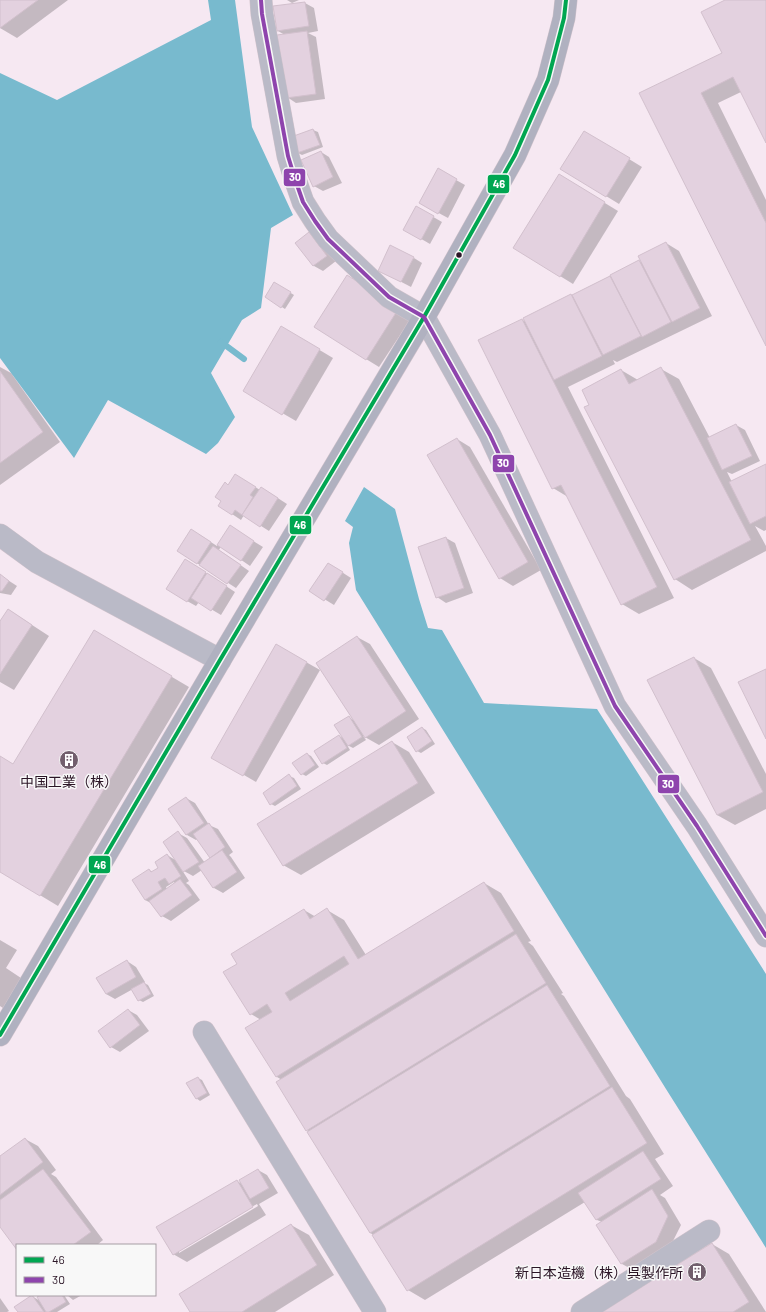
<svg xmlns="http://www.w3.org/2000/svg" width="766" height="1312" font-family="Barlow,'Noto Sans JP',sans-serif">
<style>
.water{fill:#78bace}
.shadow{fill:#0003;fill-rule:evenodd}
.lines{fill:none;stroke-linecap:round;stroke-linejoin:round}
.stream{stroke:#78bace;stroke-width:6}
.building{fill:#e3d1df;stroke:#d2c0cd;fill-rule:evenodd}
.minor-casing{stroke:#d1c3cc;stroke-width:23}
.tertiary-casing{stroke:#d1c3cc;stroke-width:23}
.secondary-casing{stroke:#d1c3cc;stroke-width:23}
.minor{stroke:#babac7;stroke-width:22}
.tertiary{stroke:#babac7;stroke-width:22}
.secondary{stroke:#b0b1c0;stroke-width:22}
.bus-1-casing{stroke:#f8f8f8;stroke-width:7}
.bus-2-casing{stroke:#f8f8f8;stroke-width:7}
.bus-1{stroke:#00a651;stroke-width:4}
.bus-2{stroke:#8e44ad;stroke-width:4}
.bus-dot{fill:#2b1526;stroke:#f8f8f8;stroke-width:1.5}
.labels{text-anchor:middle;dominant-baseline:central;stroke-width:3;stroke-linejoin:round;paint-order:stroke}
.poi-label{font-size:14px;fill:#2b1526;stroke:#f8f8f8}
.line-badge{stroke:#f8f8f8;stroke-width:1.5}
.badge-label{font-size:11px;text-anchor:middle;font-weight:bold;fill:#fff}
</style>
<rect width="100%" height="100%" fill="#f6e8f2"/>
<g class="water">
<polygon points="208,0 235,0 252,127 293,215 271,228 261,308 242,320 211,373 235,417 218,443 206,454 108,400 74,458 0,358 0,73 57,100 211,20"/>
<polygon points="364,487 395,509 419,599 428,628 442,630 484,703 597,709 766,974 766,1248 666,1089 356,590 349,543 353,527 345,521"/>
</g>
<g class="shadow">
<polygon points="0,0 68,0 17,38 0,28"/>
<polygon points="287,0 299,0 292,3"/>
<polygon points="727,0 766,0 766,141 741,92 718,103 766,200 766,344 641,94 723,53"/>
<polygon points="305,3 314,8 318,31 308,33 316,37 325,99 296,103 287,97 285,35 278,31"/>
<polygon points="313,130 318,132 323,147 302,155 298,153 292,137"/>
<polygon points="598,140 642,167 619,204 606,196"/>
<polygon points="321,152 329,157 342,183 323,191 314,186"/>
<polygon points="438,170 465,185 448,218 420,203"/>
<polygon points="572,183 618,211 573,284 560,276"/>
<polygon points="416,207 442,222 430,244 404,229"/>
<polygon points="309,233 318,238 336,261 323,271 314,266 296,243"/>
<polygon points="666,243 679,251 712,316 617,362 613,360 615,364 568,387 674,598 639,614 622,604 568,497 553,488 522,320 527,322 571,295 575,297 574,295 639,261 643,263"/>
<polygon points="414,258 422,263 411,287 388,275"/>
<polygon points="348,277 412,317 379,367 366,359"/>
<polygon points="275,283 294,295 285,309 266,297"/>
<polygon points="281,327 333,358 296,421 244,391"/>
<polygon points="0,367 11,373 60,442 0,485"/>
<polygon points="661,369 679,379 710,438 736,425 745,430 760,461 732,474 727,472 732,482 766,465 766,530 764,531 755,526 766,546 766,551 692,590 675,579 590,405 621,370 638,380"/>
<polygon points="457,439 470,447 541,570 513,586 500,578"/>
<polygon points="244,480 260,490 270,493 287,504 269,531 244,515 241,520 232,514 222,501 229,486"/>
<polygon points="231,527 263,547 250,566 221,546 219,550 249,571 236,588 178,551 200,535 217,546"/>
<polygon points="446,538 455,543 473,593 446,603 437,597"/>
<polygon points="194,565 235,592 221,615 199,602 196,606 187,601"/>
<polygon points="337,569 351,578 334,605 311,591"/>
<polygon points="0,575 17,586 11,595 0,593"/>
<polygon points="9,610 49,636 14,690 0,682 0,620 2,621"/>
<polygon points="357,637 370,644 419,719 379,745 363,736 366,740 353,748 347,745 350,750 327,765 323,763 339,736 345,739 349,717 355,721"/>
<polygon points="111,641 189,687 58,906 0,871 0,757 14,765"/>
<polygon points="276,645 320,670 256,782 213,757"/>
<polygon points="694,658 711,668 766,774 766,809 735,825 717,815"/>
<polygon points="422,728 426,730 435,744 421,753 417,751"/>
<polygon points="392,742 409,752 435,793 301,875 283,865"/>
<polygon points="307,754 311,756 319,767 306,776 302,774"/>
<polygon points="289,776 294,778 301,789 275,806 271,804"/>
<path d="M186,798l9,5 14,22 9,4 15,23 -4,3 2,2 14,21 -22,15 -9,-5 -12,-18 -9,6 -11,-6 7,11 -3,2 3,2 11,15 -29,21 -9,-5 -9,-12 -8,-4 4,-30 4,2 7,-4 7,-13 10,6 1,-28 9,5 18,25 7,-5 -14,-19 -2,1 -9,-5 -18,-26zM174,882l1,2 -8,5 -1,-2z"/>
<polygon points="484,883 501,893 531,941 528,942 533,946 563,993 561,994 564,996 626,1096 630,1099 664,1154 655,1159 673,1186 660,1195 665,1198 681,1225 669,1249 635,1271 622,1264 597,1225 602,1222 597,1220 585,1202 425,1300 408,1290 374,1235 370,1233 310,1132 307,1130 282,1080 277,1077 261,1020 251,1014 239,964 304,910 316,917 327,910 344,920 366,955"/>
<polygon points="0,940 17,950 6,968 21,978 3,1008 0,1006"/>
<polygon points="127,961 136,967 145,982 144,983 148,985 154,996 143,1002 139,1000 133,989 115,999 106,994"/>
<polygon points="128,1010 137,1015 149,1031 120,1052 111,1047"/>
<polygon points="198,1078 202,1080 210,1095 200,1101 196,1098"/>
<polygon points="25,1139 38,1146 56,1170 51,1174 56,1177 103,1240 97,1245 17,1245 17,1248 0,1226 0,1157"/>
<path d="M258,1170l9,5 11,18 -19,11 7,11 -79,47 -14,-8 64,-73 5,3zM257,1204l1,2 -79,47v-3z"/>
<polygon points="291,1225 309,1235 334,1275 275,1312 191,1312"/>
<polygon points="712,1244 729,1254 766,1312 603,1312"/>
<polygon points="43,1295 64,1295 70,1304 57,1312 19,1312 32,1296 40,1301"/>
<polygon points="67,1295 82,1295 73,1300"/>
<polygon points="0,1298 9,1311 7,1312 0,1312"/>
</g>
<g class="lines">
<polyline class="stream" points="221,342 244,359"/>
</g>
<g class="building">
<polygon points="0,0 38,0 0,28"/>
<polygon points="725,0 766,0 766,143 733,77 701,93 766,223 766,346 639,93 722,53 701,12"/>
<polygon points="305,2 309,26 277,31 273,6"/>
<polygon points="307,31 316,94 286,98 277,35"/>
<polygon points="313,129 320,145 297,153 291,137"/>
<polygon points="584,131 630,158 606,197 560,169"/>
<polygon points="321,151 333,177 313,187 301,160"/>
<polygon points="438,168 457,179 438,214 419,203"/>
<polygon points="559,174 605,202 560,277 513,248"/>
<polygon points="416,206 434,216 421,240 403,230"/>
<polygon points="309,232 327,256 313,266 295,243"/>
<polygon points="666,242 700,308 672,322 638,256"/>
<polygon points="390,245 414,257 401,282 378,271"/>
<polygon points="639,260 671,322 642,337 610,275"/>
<polygon points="347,275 399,308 366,360 314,327"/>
<polygon points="610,276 641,336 603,355 572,295"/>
<polygon points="274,282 291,292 281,308 265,297"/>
<polygon points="571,294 602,356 554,380 523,318"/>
<polygon points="522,319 657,587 621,605 561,485 552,489 478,340"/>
<polygon points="281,326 320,349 282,415 243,391"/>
<polygon points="661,367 751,540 674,580 584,407 589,405 582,390 621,369 629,384"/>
<polygon points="0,371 43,432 0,463"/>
<polygon points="736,424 752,456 722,470 707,438"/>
<polygon points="457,438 528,562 499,579 427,455"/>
<polygon points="766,464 766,516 750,524 729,482"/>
<polygon points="235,474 256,487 250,495 253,497 242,515 235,510 232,515 218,506 221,501 215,497 225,482 228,485"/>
<polygon points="261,487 278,498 260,527 242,515"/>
<polygon points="230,525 254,541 241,561 217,545"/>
<polygon points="191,529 211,542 197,564 177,551"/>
<polygon points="446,537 464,588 436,598 418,547"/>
<polygon points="213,546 241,565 227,584 199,565"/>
<polygon points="185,559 206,572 187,602 166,589"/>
<polygon points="328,563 343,572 324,601 309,591"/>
<polygon points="207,573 227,586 211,611 191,598"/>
<polygon points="0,574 9,581 2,591 0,591"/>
<polygon points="8,609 32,625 0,674 0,621"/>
<polygon points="94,630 172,676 40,896 0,872 0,756 13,764"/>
<polygon points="357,636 406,711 365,738 316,663"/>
<polygon points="276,644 307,662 243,776 211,758"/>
<polygon points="694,657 763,792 717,815 647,680"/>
<polygon points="766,669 766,739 738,682"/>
<polygon points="349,716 362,737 348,746 334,725"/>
<polygon points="422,727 432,741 416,752 407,737"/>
<polygon points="339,735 347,748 322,764 314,751"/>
<polygon points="392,741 418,783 283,866 257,824"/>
<polygon points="307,753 315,765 301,775 292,763"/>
<polygon points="289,774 297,786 270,805 263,793"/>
<polygon points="186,797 204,823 186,835 168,809"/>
<polygon points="209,823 225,847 210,858 193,834"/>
<polygon points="178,831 199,862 183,872 163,842"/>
<polygon points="222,850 237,872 213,888 198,866"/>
<polygon points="167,854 181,876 169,884 165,878 158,882 162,889 145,900 132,880 149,869 151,872 158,868 155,862"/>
<polygon points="180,879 192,895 161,917 149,901"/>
<path d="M484,882l30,49 -238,146 -31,-49 27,-16 -5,-8 -17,11 -27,-43 14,-8 -6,-10 73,-45 6,10 17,-11 31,51zM344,956l5,8 -59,37 -5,-8z"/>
<polygon points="516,934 546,983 306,1131 276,1082"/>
<polygon points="127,960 136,977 106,994 96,978"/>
<polygon points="144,982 151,994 138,1001 131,989"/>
<polygon points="547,985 610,1086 370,1233 307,1132"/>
<polygon points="128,1009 140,1025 110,1048 98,1031"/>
<polygon points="198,1077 207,1093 196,1099 186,1083"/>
<polygon points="612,1087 647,1143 407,1291 372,1235"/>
<polygon points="25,1138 43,1162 0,1195 0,1156"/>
<polygon points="643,1151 661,1179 596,1220 578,1193"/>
<polygon points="43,1169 91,1232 73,1245 17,1245 17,1250 0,1227 0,1200"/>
<polygon points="258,1169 269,1188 250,1199 239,1180"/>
<polygon points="237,1180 253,1207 173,1255 156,1227"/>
<polygon points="652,1189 668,1216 656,1242 621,1264 596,1225"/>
<polygon points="291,1224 317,1265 242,1312 190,1312 179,1294"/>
<polygon points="712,1243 749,1302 733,1312 601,1312"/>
<polygon points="32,1295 44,1312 18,1312 14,1307"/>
<polygon points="41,1295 62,1295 66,1302 49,1312 46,1312 37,1297"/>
</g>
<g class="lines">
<g class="minor-casing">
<g id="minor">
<polyline points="261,0 262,14 288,156 295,179 303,202 315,221 328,239 389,297 424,317 490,435 615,706 697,826 766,936"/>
<polyline points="204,1032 375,1312"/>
<polyline points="582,1312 709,1231"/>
</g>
</g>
<g class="tertiary-casing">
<polyline id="tertiary" points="0,535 37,562 220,660"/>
</g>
<g class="secondary-casing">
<polyline id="secondary" points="0,1035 220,660 424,317 515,155 548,80 564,18 566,0"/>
</g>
<use href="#minor" class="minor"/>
<use href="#tertiary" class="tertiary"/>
<use href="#secondary" class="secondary"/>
<g class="bus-1-casing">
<polyline id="bus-1" points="0,1035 220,660 424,317 515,155 548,80 564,18 566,0"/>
</g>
<g class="bus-2-casing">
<polyline id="bus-2" points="261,0 262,14 288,156 295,179 303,202 315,221 328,239 389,297 424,317 490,435 615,706 697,826 766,936"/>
</g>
<use href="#bus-1" class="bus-1"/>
<use href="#bus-2" class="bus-2"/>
</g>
<defs>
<g id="building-disc" transform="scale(1)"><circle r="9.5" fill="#725f6d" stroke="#f8f8f8"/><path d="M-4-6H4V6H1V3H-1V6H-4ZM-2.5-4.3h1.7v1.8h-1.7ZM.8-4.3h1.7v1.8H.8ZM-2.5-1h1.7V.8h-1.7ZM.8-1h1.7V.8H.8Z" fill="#fff"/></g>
</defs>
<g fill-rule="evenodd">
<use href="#building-disc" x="69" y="760"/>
<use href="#building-disc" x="697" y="1272"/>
</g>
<circle class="bus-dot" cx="459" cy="255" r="3.5"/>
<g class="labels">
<g class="poi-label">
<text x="69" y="781">中国工業（株）</text>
<text x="683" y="1272" text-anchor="end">新日本造機（株）呉製作所</text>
</g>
</g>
<g class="line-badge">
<rect x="283" y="168" width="23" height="19" rx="4" fill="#8e44ad"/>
<rect x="487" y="174" width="23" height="20" rx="4" fill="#00a651"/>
<rect x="492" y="454" width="23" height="19" rx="4" fill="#8e44ad"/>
<rect x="289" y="515" width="23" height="20" rx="4" fill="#00a651"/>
<rect x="657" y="774" width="23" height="20" rx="4" fill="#8e44ad"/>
<rect x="88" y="855" width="23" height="19" rx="4" fill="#00a651"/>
</g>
<g class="badge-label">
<text x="295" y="181">30</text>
<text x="499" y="188">46</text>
<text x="503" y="467">30</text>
<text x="300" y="529">46</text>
<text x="668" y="788">30</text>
<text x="100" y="869">46</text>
</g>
<rect x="16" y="1244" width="140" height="52" fill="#f8f8f8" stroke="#a69da4"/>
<rect x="24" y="1257" width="20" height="6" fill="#00a651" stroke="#a69da4"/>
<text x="52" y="1264" font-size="12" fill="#2b1526">46</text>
<rect x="24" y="1277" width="20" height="6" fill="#8e44ad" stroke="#a69da4"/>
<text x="52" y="1284" font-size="12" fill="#2b1526">30</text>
</svg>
